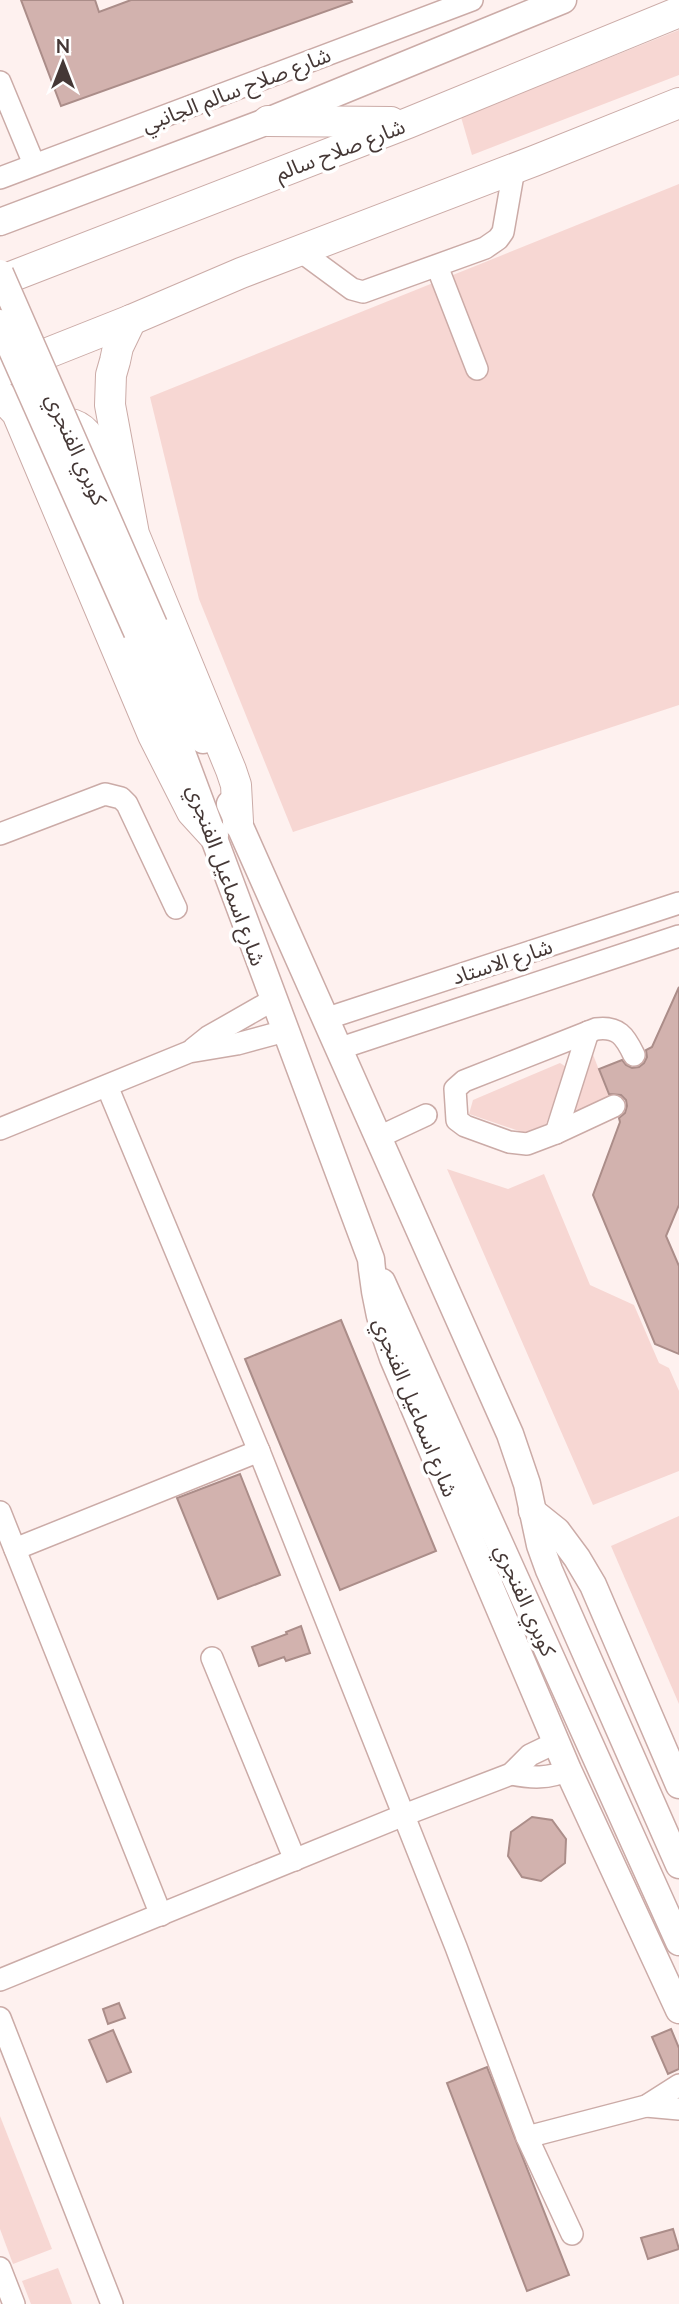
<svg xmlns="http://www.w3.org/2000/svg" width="679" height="2304" font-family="Mulish,'Noto Sans Arabic',sans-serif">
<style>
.green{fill:#f7d7d3}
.building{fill:#d2b2ae;stroke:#ab8d89;stroke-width:2}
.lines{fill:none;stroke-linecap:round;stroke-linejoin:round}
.minor-casing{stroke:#cbaba7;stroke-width:24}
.major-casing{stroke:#cbaba7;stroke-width:29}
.highway-casing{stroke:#cbaba7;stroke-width:32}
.minor{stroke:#fff;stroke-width:21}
.major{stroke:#fff;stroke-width:26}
.highway{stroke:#fff;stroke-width:30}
.major-bridge-casing{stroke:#cbaba7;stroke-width:29;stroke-linecap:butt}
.major-bridge{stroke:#fff;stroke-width:26}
.labels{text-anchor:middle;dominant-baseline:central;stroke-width:7;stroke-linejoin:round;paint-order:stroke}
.street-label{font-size:21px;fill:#453836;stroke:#fff}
</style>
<rect width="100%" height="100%" fill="#fef1ef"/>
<g class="green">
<polygon points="679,30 679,75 472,155 461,117"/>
<polygon points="679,184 679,705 293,832 199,599 150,397"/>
<polygon points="592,1052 611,1101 571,1118"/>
<polygon points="560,1063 568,1068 546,1124 525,1133 469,1114 473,1100"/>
<polygon points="447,1169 508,1189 544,1174 590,1285 634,1305 659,1363 669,1368 679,1391 679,1471 593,1505"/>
<polygon points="679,1516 679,1704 611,1546"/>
<polygon points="0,2116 52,2249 13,2264 0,2229"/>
<polygon points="58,2268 72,2304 31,2304 22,2281"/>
</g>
<g class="building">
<polygon points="21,0 95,0 99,12 131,0 351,0 352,2 61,106"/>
<polygon points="679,987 679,1205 666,1236 679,1266 679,1354 655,1344 593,1195 620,1122 619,1118 625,1113 627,1106 626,1100 621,1095 609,1094 599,1069 622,1060 626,1065 632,1068 639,1067 644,1063 647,1057 646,1050 652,1047"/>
<polygon points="341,1320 436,1551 340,1590 245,1359"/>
<polygon points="240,1474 280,1575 218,1599 177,1498"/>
<polygon points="301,1626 310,1653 286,1661 284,1657 259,1666 252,1647 287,1634 286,1632"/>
<polygon points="532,1817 552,1820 566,1839 565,1863 541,1881 522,1877 508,1856 511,1832"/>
<polygon points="119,2003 125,2018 108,2024 103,2009"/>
<polygon points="671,2029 679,2048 679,2069 668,2074 652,2037"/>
<polygon points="113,2030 131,2072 107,2082 89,2040"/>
<polygon points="487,2067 569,2275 527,2291 447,2083"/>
<polygon points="673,2229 679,2249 648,2259 641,2238"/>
</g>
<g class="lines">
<g class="minor-casing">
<g id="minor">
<polyline points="0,82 34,164"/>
<polyline points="0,178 472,0"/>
<polyline points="299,250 352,289 363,292 485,248 498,239 503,232 514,169"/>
<polyline points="437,266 477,369"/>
<polyline points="0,834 105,794 121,798 127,804 176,908"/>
<polyline points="325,1019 679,903"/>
<polyline points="193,1049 208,1037 273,1000"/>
<polyline points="338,1049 679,936"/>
<polyline points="107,1086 259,1451 456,1947 527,2137 572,2234"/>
<path d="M614,1106l-58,27 -29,11 -18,-2 -44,-16 -8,-6 -2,-31 9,-8 132,-52c22,-3 29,7 38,26"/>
<polyline points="0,1129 189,1052 237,1044 285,1031"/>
<polyline points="556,1133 588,1032"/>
<polyline points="379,1137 426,1115"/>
<polyline points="0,1512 161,1915"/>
<polyline points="15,1549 259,1451"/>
<polyline points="212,1658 295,1860"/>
<path d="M511,1774c20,4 38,5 57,-4"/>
<polyline points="0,1980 404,1815 511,1774 530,1755 555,1743"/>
<polyline points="0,2018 112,2304"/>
<polyline points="646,2106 679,2109"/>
<polyline points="527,2137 646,2106 679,2085"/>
<polyline points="0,2268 14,2304"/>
</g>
</g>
<g class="major-casing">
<g id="major">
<polyline points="0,222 268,121 563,0"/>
<polyline points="154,625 203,740"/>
<path d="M137,632l234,627c3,36 9,65 22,99l175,412 111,240"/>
<polyline points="230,804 510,1434 527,1484 540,1545 549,1570 679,1865"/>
<polyline points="382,1282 679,1942"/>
<polyline points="532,1511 557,1531 577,1558 593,1585 679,1785"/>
</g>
</g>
<g class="highway-casing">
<g id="highway">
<polyline points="268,121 391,122"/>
<polyline points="0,281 408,123 679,12"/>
<polyline points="131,320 118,347 115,361 111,375 110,405 134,534 231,770 236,785 238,822"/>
<polyline points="0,372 131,320 241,273 534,161 679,103"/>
<polyline points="0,395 17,413 153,735 192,812 213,835"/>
<path d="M43,429c46,-23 56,27 69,61"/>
</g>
</g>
<use href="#minor" class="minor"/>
<use href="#major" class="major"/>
<use href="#highway" class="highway"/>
<g class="major-bridge-casing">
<g id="major-bridge">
<polyline points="0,273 154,625"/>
<polyline points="0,323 137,632"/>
</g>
</g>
<use href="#major-bridge" class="major-bridge"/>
</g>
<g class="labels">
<g class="street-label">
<text transform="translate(236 89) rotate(-21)">شارع صلاح سالم الجانبي</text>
<text transform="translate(340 149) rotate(-21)">شارع صلاح سالم</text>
<text transform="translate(77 449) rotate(66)">كوبري الفنجري</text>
<text transform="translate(227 875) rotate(70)">شارع اسماعيل الفنجري</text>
<text transform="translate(502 961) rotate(-18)">شارع الاستاد</text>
<text transform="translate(416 1407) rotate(68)">شارع اسماعيل الفنجري</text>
<text transform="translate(526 1600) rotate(66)">كوبري الفنجري</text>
</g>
</g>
<g transform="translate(63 63)" stroke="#ffffff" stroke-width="5" paint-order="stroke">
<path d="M0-5L12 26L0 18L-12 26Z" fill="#453836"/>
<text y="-10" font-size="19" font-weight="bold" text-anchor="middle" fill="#453836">N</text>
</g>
</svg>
